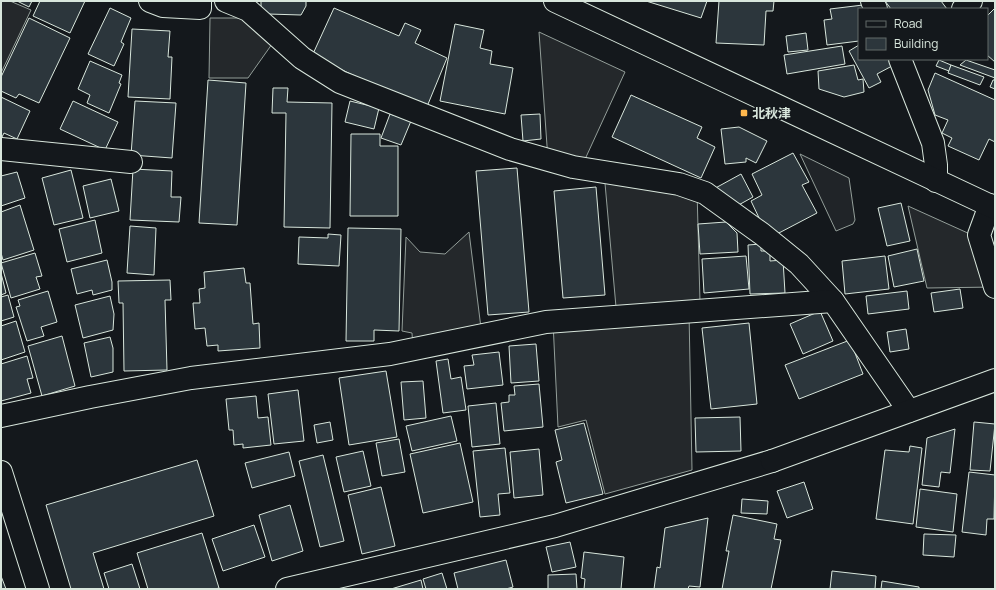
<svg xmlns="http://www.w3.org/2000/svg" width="996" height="590" font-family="Manrope,'Noto Sans JP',sans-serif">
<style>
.green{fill:#202428;stroke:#939e99}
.parking{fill:#24282b;stroke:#939e99}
.building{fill:#2c363c;stroke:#d8e6dc}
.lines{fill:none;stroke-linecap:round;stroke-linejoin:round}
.minor-casing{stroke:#d8e6dc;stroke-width:24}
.tertiary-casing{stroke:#d8e6dc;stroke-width:24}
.minor{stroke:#14181c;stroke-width:22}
.tertiary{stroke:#14181c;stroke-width:22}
.poi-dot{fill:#ffb74d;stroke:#14181c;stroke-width:1.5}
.labels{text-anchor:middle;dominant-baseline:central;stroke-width:3;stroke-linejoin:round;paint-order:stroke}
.poi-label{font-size:13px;font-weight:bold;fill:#d8e6dc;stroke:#14181c;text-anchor:start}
</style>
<rect width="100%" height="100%" fill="#14181c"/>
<polygon class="green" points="800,154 849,178 855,220 853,224 836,231"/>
<g class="parking">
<polygon points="1,1 10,1 31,10 1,73"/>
<polygon points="210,18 256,18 277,37 248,78 209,78"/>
<polygon points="539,32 625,72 581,168 548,160"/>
<polygon points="604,172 697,190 700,302 616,307"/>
<polygon points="908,206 981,239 995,287 927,288"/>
<polygon points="469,232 482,336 413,349 412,333 402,331 406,237 420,252 445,254"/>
<polygon points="689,312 692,470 605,494 586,420 558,427 553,322"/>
</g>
<g class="building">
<polygon points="17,1 32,1 29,7"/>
<polygon points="40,1 85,1 70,33 33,16"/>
<polygon points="261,1 306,1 306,6 301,15 268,14 261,8"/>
<polygon points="646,1 707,1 701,18"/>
<polygon points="719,1 774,1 773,11 766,11 764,45 716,43"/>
<polygon points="885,1 941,1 947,9 891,9"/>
<polygon points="863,5 864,9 859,9 859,41 827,45 824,20 832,19 830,9"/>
<polygon points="110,8 131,18 121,42 124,44 114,66 88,54"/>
<polygon points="334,8 399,36 405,23 421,30 415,43 447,58 426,109 312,56"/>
<polygon points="995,8 995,62 987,55 987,16"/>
<polygon points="29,18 70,38 39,103 19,94 16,98 1,91 1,77"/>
<polygon points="455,24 484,30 480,48 492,51 490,64 513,68 505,114 440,101"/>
<polygon points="132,29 170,31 168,57 172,57 170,99 128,97"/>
<polygon points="806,33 808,50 788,52 786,36"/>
<polygon points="859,45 859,59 888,59 892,66 877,74 881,82 869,88 849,51"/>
<polygon points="842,46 845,64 787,74 784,55"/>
<polygon points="939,60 951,65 949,71 936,66"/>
<polygon points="966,60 995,70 995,78 960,65"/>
<polygon points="90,61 122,75 119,83 121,84 109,113 87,103 90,95 78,89"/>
<polygon points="854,65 858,80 863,79 864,92 844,97 819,89 818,71"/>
<polygon points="951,65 984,77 980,85 948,73"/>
<polygon points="935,73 995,100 995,142 989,139 979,160 948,146 952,138 942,133 948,120 935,115 928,90"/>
<polygon points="208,80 246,83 237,225 199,223"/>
<polygon points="993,80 995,80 995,89 990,87"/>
<polygon points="273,88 288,88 287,102 332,103 330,228 284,227 286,113 272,113"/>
<polygon points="631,95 702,127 697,138 715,147 701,178 612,137"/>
<polygon points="1,97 30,111 17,139 4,133 2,137 1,136"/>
<polygon points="73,101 118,122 105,150 60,129"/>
<polygon points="135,101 176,103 172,158 131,155"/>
<polygon points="350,101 379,108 374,129 345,122"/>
<polygon points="390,114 411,121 401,145 381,138"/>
<polygon points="540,114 541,139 523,141 521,115"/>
<polygon points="739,127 767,141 756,163 746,158 746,162 725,164 721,129"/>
<polygon points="351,134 380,134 380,146 398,146 398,216 350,216"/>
<polygon points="793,153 809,182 802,185 817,213 777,234 761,222 751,201 762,195 752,174"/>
<polygon points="517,168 529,312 488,315 476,171"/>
<polygon points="133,169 172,171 171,197 181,197 179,222 130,220"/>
<polygon points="71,170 83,218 54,225 42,178"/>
<polygon points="17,172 25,198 1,206 1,175 1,176"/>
<polygon points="741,174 753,197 735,207 710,191"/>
<polygon points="111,179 119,211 90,218 83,186"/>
<polygon points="596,187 605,295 563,298 554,191"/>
<polygon points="901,203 910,241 887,246 878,208"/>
<polygon points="20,205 34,250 3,260 1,253 1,212"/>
<polygon points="95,220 102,253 67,262 59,229"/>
<polygon points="726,222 737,233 738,252 700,254 698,224"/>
<polygon points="130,226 156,228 154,275 127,273"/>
<polygon points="348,228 401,229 399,331 374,330 374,341 346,341"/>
<polygon points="328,234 341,235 339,266 298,264 299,237 328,238"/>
<polygon points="761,244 761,251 770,251 770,261 783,260 785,293 750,294 748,245"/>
<polygon points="917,249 924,281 894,287 888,256"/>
<polygon points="35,253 42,276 36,277 40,289 11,298 1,263"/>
<polygon points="746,256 749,289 704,293 702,259"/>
<polygon points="885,256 889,289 845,294 842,261"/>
<polygon points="107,260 112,282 112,290 93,295 92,290 77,294 71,269"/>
<polygon points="244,268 246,283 250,283 253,324 259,323 260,348 218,351 218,345 207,346 205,328 195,329 193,303 200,303 199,289 205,288 204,272"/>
<polygon points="1,273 6,293 1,295"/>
<polygon points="170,280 171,300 165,300 167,370 124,371 123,303 119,303 118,281"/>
<polygon points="960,289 963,308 934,312 931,293"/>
<polygon points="48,291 57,322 41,327 44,336 27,341 16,307 20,306 18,300"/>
<polygon points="907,291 909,309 868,314 866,296"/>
<polygon points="8,295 14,317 1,321 1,297"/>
<polygon points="110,296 114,314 113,330 83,338 75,305"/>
<polygon points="820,311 833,341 803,354 790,324"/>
<polygon points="16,321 25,352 1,360 1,326"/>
<polygon points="749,323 757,404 711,409 702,328"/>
<polygon points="906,329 909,349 890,352 887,332"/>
<polygon points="62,336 75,386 42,396 28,346"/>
<polygon points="110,337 113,348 113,372 91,377 84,343"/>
<polygon points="850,340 863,374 799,399 785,365"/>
<polygon points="536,344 539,381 511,383 509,346"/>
<polygon points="499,352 503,385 467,389 464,366 474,365 472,355"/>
<polygon points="27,356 33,378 27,379 31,393 1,401 1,364"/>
<polygon points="448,359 451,379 461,377 466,410 443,413 436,361"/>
<polygon points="386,371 397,437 349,445 339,378"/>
<polygon points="423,381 426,418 404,420 401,382"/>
<polygon points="539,384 543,427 504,431 501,403 509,402 509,395 515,395 514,386"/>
<polygon points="298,390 304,441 274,444 268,394"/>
<polygon points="256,396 258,418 268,417 271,445 243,448 243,444 234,445 233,430 229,430 226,399"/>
<polygon points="496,403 500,444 472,447 468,406"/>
<polygon points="451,416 457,441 412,451 406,426"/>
<polygon points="740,417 741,451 696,452 695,418"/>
<polygon points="330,422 333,440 317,443 314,425"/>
<polygon points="974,422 995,424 990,471 970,470"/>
<polygon points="584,423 603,494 566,503 556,462 562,460 555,430"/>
<polygon points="955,429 950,473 941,472 939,487 922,485 927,438"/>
<polygon points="399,439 405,472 382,476 376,443"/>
<polygon points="460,443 473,502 423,513 410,454"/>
<polygon points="910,446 922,448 913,524 876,519 885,450 909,452"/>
<polygon points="505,448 510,493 498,494 500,515 480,517 473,451"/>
<polygon points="539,449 543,495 514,498 510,452"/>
<polygon points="363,451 371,486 344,492 336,457"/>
<polygon points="289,452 295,476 252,488 245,463"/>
<polygon points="323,455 344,541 320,547 299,461"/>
<polygon points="197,460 214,516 93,553 104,589 71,589 46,505"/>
<polygon points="969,472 995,475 994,519 987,519 986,535 962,532"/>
<polygon points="804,482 813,509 787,518 777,491"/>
<polygon points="381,487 395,546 362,554 348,495"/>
<polygon points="920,489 957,494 953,532 916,527"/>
<polygon points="742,499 768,501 767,514 741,513"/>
<polygon points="290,505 303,551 272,561 259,515"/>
<polygon points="733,515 777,524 774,539 781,540 771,589 722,589 729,551 726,551"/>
<polygon points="708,518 700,587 689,586 688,589 654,589 657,567 660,568 665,528"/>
<polygon points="254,525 265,557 223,571 212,539"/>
<polygon points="202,533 219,588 215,589 148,589 137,553"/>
<polygon points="924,534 956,535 954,557 923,555"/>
<polygon points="570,542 576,567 552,572 546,547"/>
<polygon points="584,552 624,557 621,589 584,589 585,579 581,578"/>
<polygon points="506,560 513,587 506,589 458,589 454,573"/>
<polygon points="132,564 140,589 109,589 104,573"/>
<polygon points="832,571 876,576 875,589 830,589"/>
<polygon points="442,573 447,589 426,589 423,579"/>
<polygon points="576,574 577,589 548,589 548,575"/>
<polygon points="1,576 6,589 1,589"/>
<polygon points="421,580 423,589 391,589"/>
<polygon points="882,581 919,587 919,589 881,589"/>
</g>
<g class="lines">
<g class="minor-casing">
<g id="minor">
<polyline points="150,1 163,6 200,8 200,1"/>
<polyline points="226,1 248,10 302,58 340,82 510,149 573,167 679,184 705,193 762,234 799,264 833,301"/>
<polyline points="872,1 876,9"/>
<polyline points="963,9 971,1"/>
<polyline points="900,59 933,143 936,165 936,181"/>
<polyline points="1,149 131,162"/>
<polyline points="990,205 979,235 995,287"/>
<polyline points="1,416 90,397 191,378 390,354 546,322 833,301 909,411"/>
<polyline points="1,472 38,589"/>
<polyline points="287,589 555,526 772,461"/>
</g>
</g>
<g class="tertiary-casing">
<g id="tertiary">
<polyline points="555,1 995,208"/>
<polyline points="772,461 995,380"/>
</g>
</g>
<use href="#minor" class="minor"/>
<use href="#tertiary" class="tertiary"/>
</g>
<rect class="poi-dot" x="740" y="109" width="8" height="8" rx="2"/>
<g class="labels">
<g class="poi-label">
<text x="752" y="113">北秋津</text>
</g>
</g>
<rect width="996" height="590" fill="none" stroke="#d8e6dc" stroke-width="4"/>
<rect x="858" y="8" width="130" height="52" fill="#14181c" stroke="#626a69"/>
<rect x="866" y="21" width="20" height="6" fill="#14181c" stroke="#626a69"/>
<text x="894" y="28" font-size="12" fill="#d8e6dc">Road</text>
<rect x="866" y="38" width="20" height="12" fill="#2c363c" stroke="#626a69"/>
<text x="894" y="48" font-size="12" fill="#d8e6dc">Building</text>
</svg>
